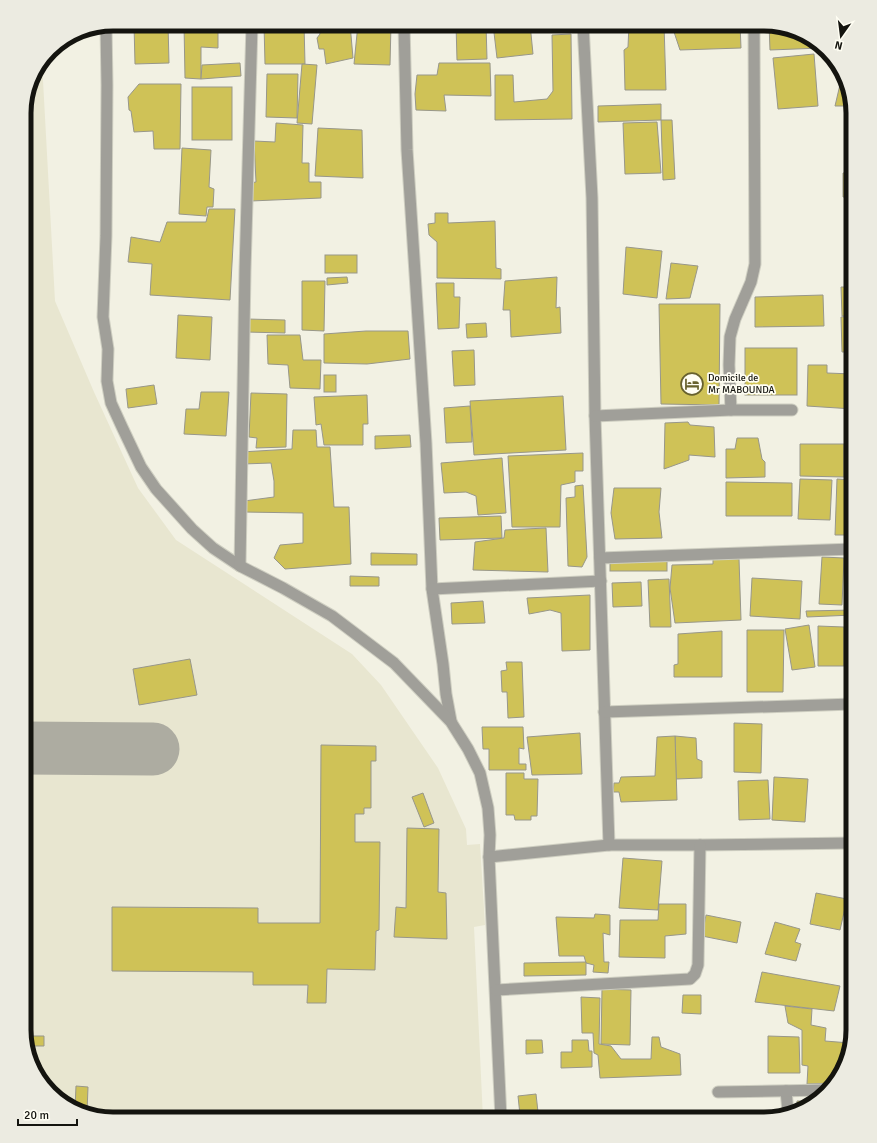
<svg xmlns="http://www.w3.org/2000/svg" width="877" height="1143" font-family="Signika,sans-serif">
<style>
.built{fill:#e8e6d0}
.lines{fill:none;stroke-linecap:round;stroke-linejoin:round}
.taxiway{stroke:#adaca1;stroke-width:53}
.building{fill:#cfc257;stroke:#98978a}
.minor-casing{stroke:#cecec1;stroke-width:13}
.minor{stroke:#a09f99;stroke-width:11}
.labels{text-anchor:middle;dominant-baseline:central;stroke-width:3.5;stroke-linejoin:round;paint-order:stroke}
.poi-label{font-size:10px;fill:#14140f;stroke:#fffef3;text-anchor:start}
.rim{fill:none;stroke:#14140f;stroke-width:5}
</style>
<rect width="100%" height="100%" fill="#f2f1e3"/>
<polygon class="built" points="42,62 55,301 94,392 138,488 176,540 352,654 381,685 438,768 466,829 467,845 480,844 485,925 474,927 483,1119 112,1119 68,1107 39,1079 24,1031 24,106 33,73"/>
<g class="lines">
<polyline class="taxiway" points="24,748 153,749"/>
</g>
<g class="building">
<polygon points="134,24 168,24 169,63 135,64"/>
<polygon points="184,24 215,24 215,27 218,28 218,48 201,47 201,79 185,78"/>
<polygon points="264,24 304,24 305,64 265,64"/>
<polygon points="319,24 350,24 353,58 326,64 324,49 319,49 317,38 320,34"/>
<polygon points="358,24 391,24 390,65 354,64"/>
<polygon points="456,24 486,24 487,59 457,60"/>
<polygon points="493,24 530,24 533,54 497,58"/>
<polygon points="629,24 664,24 666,90 625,90 624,50 628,47"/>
<polygon points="674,24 740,24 741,48 680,50 673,29"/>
<polygon points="769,24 809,36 821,48 770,50"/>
<polygon points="571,34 572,119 495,120 495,75 513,75 514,102 547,99 553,91 552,35"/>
<polygon points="814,54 818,106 778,109 773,58"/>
<polygon points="240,63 241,76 201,79 202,65"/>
<polygon points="439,63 490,63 491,96 444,95 446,111 416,110 415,94 417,75 437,75"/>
<polygon points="302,64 317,65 312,124 297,123"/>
<polygon points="267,74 298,74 297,118 266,117"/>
<polygon points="842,76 851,106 835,106"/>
<polygon points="139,84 181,84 180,149 154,149 153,131 134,132 131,111 129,110 128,97"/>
<rect x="192" y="87" width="40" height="53"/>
<polygon points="661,104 661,120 598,122 598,106"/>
<polygon points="661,120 672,120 675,179 663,180"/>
<polygon points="657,122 661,173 625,174 623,123"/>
<polygon points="276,123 303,125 302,163 309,163 309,182 321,182 321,198 251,201 250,183 256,182 254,141 275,142"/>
<polygon points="318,128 362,130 363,178 315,176"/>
<polygon points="182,148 211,150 209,187 214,189 213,207 207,207 206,216 179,214"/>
<polygon points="853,172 853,197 843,197 843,173"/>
<polygon points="209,209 235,209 230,300 150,295 152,264 128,262 131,237 160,242 167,222 206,222"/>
<polygon points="435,213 448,213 448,223 495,221 496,268 501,269 501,279 437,278 437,242 429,235 428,224 435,223"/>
<polygon points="626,247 662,251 657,298 623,294"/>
<rect x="325" y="255" width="32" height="18"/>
<polygon points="671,263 698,266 690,298 666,299"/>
<polygon points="347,277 348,283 327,285 327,278"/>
<polygon points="557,277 556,308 560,307 561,333 511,337 510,310 503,310 505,281"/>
<polygon points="302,281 325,281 324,331 302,330"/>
<polygon points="436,283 454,283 454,297 460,297 459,328 438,329"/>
<polygon points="841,287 853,287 853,316 842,316"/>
<polygon points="823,295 824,326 755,327 755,297"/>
<polygon points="659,304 720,304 719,405 661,404"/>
<polygon points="178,315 212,317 210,360 176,358"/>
<polygon points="853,316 853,352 842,352 841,317"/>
<polygon points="247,319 285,320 285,333 246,332"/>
<polygon points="486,323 487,337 467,338 466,324"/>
<polygon points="366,331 408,331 410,359 367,364 324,363 324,334"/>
<polygon points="267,335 300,335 303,360 321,360 320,389 290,388 288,365 268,364"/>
<rect x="745" y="348" width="52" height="47"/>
<polygon points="474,350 475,385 454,386 452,351"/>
<polygon points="808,365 827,365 827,373 853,374 853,409 807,406"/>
<rect x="324" y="375" width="12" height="17"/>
<polygon points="154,385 157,404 128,408 126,389"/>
<polygon points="201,392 229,392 226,436 184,434 186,409 199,409"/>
<polygon points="251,393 287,394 286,447 256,448 257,438 249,437"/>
<polygon points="367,395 368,424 363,424 363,445 324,445 321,424 316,425 314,397"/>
<polygon points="563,396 566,450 474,455 470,401"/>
<polygon points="470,406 472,442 446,443 444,408"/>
<polygon points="688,422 690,425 714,427 715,457 689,455 689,460 664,469 665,423"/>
<polygon points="293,430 316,430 317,447 330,447 334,507 349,507 351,564 285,569 274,558 280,545 303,543 303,513 244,512 244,501 274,497 274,481 271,463 243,464 241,452 292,449"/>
<polygon points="410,435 411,447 375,449 375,436"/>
<polygon points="737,438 758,438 762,459 765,462 765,477 726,478 726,449 735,449"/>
<polygon points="800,444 844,444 844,477 800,476"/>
<polygon points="583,453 583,471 575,471 575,482 561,485 560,527 512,527 508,456"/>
<polygon points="502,458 506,513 478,515 476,496 466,492 444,493 441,463"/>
<polygon points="800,479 832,480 830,520 798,519"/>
<polygon points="837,479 853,480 853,535 835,535"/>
<polygon points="726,482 792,483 792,516 726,516"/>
<polygon points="583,485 587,557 582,567 568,566 566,498 575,497 575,486"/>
<polygon points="614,488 661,488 659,512 662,538 615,539 611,513"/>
<polygon points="501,516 502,538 440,540 439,518"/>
<polygon points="546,528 548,572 473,570 475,542 504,538 505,530"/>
<polygon points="371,553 417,554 417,565 371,565"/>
<polygon points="822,557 844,558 842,605 819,604"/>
<polygon points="713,559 739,559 741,620 675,623 670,588 672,565 713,564"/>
<rect x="610" y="561" width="57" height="10"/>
<polygon points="350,576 379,577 379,586 350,586"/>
<polygon points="752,578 802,581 800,619 750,616"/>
<polygon points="669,579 671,627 650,627 648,580"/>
<polygon points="641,582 642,606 613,607 612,583"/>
<polygon points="590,595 590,650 562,651 561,613 550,610 529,614 527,598"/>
<polygon points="483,601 485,623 452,624 451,603"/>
<polygon points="853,610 853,615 807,617 806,611"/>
<polygon points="809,625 815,667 792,670 785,629"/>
<polygon points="818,626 844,627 844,666 818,666"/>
<polygon points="747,630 784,630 783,692 747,692"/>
<polygon points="848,630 853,630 853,665 850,665"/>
<polygon points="722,631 722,677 674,677 674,665 678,664 678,634"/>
<polygon points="190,659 197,695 139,705 133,669"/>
<polygon points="506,662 522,662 524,717 508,718 507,692 502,692 501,671 507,670"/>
<polygon points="734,723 762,724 761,773 734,772"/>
<polygon points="482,727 523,727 524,749 519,748 519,764 526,764 526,770 489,770 489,749 483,749"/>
<polygon points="580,733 582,774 532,775 527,737"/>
<polygon points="675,736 696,738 697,759 702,761 702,778 676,779"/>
<polygon points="675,736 677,800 621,802 619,792 613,792 614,783 619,783 621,777 655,776 657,737"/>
<polygon points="321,745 376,746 376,761 371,761 371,808 364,808 364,814 355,814 355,842 380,842 379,930 376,931 375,970 327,969 326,1003 307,1003 308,985 253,985 253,972 112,971 112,907 258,908 258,923 320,923"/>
<polygon points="506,773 524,773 524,779 538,779 537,816 531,816 531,820 515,820 514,815 506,815"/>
<polygon points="774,777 808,779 805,822 772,820"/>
<polygon points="768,780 770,819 739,820 738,781"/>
<polygon points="423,793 434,823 424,827 412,797"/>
<polygon points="407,828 439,829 438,892 446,893 447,939 394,937 396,907 406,908"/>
<polygon points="623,858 662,861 658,910 619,908"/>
<polygon points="816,893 847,899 840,930 810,924"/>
<polygon points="659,904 686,904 686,934 665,936 665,958 619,957 620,920 658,920"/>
<polygon points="595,914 610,915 610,935 603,933 604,962 609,962 608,973 593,972 594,965 586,963 584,956 559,956 556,917 594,918"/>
<polygon points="706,915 741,922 737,943 702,936"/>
<polygon points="775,922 800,929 795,942 801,944 796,961 765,954"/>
<polygon points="586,962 586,975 524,976 524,963"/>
<polygon points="762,972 840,986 834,1011 755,1002"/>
<polygon points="602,989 631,990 630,1045 601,1044"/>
<polygon points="683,995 701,995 701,1014 682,1013"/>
<polygon points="581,997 600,998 599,1044 611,1046 621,1059 651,1059 652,1037 659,1037 661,1047 680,1054 681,1075 600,1078 598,1055 594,1053 593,1033 582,1033"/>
<polygon points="785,1006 812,1009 811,1025 826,1028 825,1041 850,1043 841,1075 833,1083 807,1084 808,1066 802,1065 802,1030 788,1023"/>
<polygon points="26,1036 44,1036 44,1046 29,1046"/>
<polygon points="768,1036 799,1037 800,1073 768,1073"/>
<polygon points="526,1040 542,1040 543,1053 526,1054"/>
<polygon points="572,1040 588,1040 589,1051 592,1051 592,1067 561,1068 561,1052 572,1052"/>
<polygon points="76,1086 88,1087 87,1112 75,1109"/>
<polygon points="536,1094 538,1112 520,1115 518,1096"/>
<polygon points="797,1101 816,1101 813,1104 797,1109"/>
<polygon points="573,1113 574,1119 543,1119 543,1116"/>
</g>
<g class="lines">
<g class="minor-casing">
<g id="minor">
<polyline points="404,24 407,150 426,443 432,589 443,664 446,694 451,721"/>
<polyline points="583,24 592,198 595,416 609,845"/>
<polyline points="106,25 107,85 106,236 103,317 108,349 107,381 111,403 122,427 141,467 156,489 192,529 213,548 240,566 283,588 332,616 394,663 451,722 468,749 480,773 488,808 490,835 489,857 501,1119"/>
<polyline points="731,410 729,365 730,337 735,319 751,282 755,264 754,24"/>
<polyline points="595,416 731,410 792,410"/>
<polyline points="600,558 853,549"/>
<polyline points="240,566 245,271 252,24"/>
<polyline points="432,589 601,581"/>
<polyline points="604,712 853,704"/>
<polyline points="489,857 609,845 700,845 853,843"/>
<polyline points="496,990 690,979 695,974 698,965 700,845"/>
<polyline points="786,1091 788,1112"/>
<polyline points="718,1092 826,1090"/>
</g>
</g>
<use href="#minor" class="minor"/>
</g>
<defs>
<g id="hotel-ring" transform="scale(1.15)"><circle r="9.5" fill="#fffef3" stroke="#67612d" stroke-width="1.5"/><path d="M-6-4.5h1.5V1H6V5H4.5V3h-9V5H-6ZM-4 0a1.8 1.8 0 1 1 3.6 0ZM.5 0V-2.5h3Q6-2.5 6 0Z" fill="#67612d"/></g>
</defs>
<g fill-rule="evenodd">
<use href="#hotel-ring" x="692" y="384"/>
</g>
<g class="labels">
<g class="poi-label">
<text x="708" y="378">Domicile de<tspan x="708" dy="12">Mr MABOUNDA</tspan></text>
</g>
</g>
<path d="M0 0H877V1143H0ZM113 31H764A82 82 0 0 1 846 113V1030A82 82 0 0 1 764 1112H113A82 82 0 0 1 31 1030V113A82 82 0 0 1 113 31Z" fill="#ecebe1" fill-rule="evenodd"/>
<path class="rim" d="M113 31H764A82 82 0 0 1 846 113V1030A82 82 0 0 1 764 1112H113A82 82 0 0 1 31 1030V113A82 82 0 0 1 113 31Z"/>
<g transform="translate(841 36) rotate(194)" stroke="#fffef3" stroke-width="3" paint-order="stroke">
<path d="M0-3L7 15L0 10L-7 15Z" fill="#14140f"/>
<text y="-6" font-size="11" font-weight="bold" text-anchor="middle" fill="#14140f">N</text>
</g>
<path d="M18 1119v6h59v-6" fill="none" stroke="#14140f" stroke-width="2"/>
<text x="24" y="1119" font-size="12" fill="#14140f" stroke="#fffef3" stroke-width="3" paint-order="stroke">20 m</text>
</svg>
